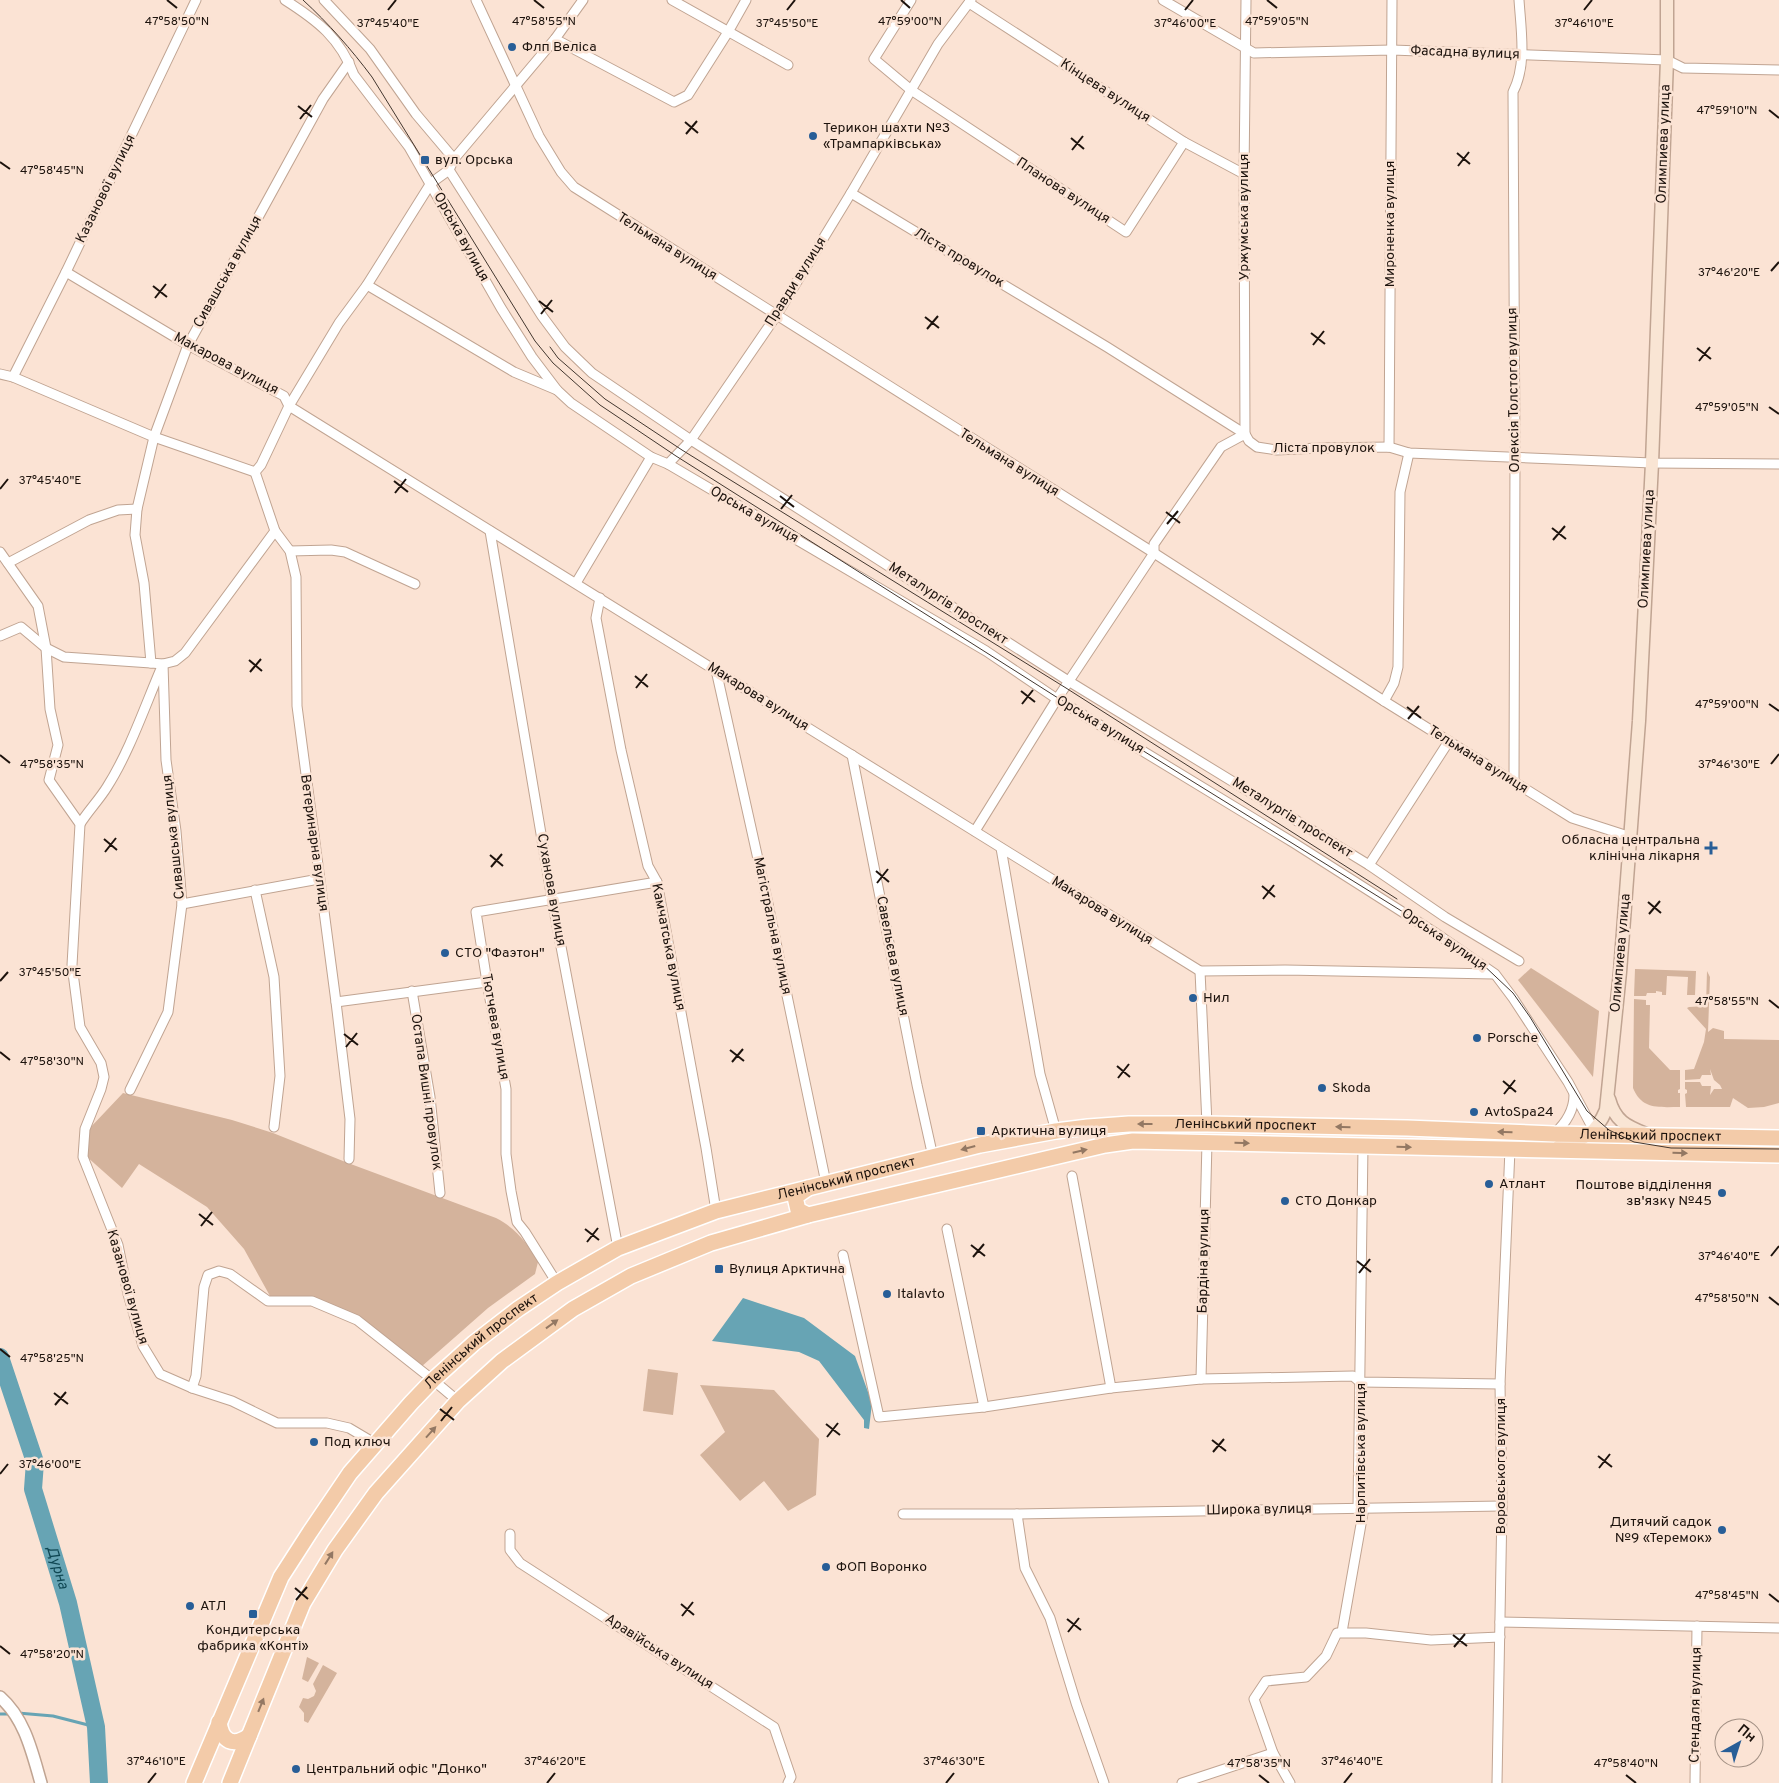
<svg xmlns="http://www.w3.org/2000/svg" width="1779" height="1783" font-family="Overpass,sans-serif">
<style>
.green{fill:#d4b39c}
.water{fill:#67a4b4}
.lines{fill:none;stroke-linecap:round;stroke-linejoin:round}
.stream{stroke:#67a4b4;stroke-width:3}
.river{stroke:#67a4b4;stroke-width:18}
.minor-casing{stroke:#c0a492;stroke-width:11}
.tertiary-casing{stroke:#c0a492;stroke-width:14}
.secondary-casing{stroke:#c0a492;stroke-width:15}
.primary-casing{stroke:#fff;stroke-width:18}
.minor{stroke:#fff;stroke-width:9}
.tertiary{stroke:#fff;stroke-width:11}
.secondary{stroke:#f9e5d4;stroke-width:12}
.primary{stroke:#f3cba9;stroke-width:15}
.tram{stroke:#43372f;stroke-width:1}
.oneway{fill:#937863}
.ticks{fill:none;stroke:#1d130d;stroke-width:2}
.poi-dot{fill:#285e97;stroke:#fbe3d4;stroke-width:2}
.labels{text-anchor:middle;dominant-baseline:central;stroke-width:5;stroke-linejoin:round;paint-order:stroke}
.poi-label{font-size:14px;fill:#1d130d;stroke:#fbe3d4;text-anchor:start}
.street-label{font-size:14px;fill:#1d130d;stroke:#fbe3d4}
.water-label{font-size:15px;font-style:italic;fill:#0f4753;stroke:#fbe3d4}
.ticks-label{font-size:12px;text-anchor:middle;fill:#1d130d;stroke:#fbe3d4;stroke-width:5;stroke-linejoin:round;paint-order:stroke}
</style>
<rect width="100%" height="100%" fill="#fbe3d4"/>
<g class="green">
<polygon points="1531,968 1599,1011 1593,1077 1518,980"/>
<polygon points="1635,969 1696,971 1695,995 1687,995 1688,977 1667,976 1666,995 1662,995 1662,992 1656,991 1656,993 1647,993 1646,996 1634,996"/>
<polygon points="1707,971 1710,977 1708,1032 1713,1028 1724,1031 1724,1039 1779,1040 1779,1103 1764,1107 1748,1108 1733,1098 1730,1107 1686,1107 1685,1094 1687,1093 1687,1090 1685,1089 1685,1082 1700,1082 1702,1086 1711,1086 1710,1095 1714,1089 1722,1089 1720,1085 1714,1080 1710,1069 1711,1075 1702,1075 1700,1079 1685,1080 1685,1070 1694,1069 1704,1042 1706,1029 1687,1008 1689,1007 1706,1006"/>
<path d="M1634,999l12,1v5h4l-1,43 21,22h10v19l-2,1v3h2v14c-21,0 -38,3 -47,-19z"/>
<path d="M123,1093l109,27 41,13 75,30 148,55c21,11 31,25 42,44l-3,12 -47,34 -67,59 -63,-50 -45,-20 -43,-1 -26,-47 -37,-42 -68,-43 -17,24 -36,-32 2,-26z"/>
<polygon points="648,1369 678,1373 673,1415 643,1411"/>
<polygon points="700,1385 774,1390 819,1439 816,1495 788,1511 764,1481 740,1501 700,1455 725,1432"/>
<polygon points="307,1657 319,1663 308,1682 302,1679"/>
<polygon points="323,1665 337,1673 308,1723 304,1721 304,1713 299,1707 303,1698 308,1699 314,1696 316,1691 313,1684"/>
</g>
<polygon class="water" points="743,1298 804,1318 855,1356 872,1403 869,1429 864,1428 864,1420 819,1361 799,1352 712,1341"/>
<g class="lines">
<g class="stream">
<polyline points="18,1713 53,1716 96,1727"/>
<polyline points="0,1714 9,1714"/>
</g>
<path class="river" id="s1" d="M0,1357l35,105 -2,27 35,114 28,124 3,56"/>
<g class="minor-casing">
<g id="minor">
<path d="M285,0c33,21 55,38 69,75l55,72 92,161 31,49 25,33 14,13 80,54 17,7 318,187 71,48 237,144 143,91 58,40 18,24 55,84 22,41 14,12 28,14"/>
<polyline points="324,0 370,49 416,114 454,159"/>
<polyline points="476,0 539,136 561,172 574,187 1154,553 1384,701 1572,818 1631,837"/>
<polyline points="672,0 788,65"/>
<polyline points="911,0 874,59 911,90 1126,232 1184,142"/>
<polyline points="1163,0 1254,53 1392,50 1667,60 1683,68 1779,70"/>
<polyline points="969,3 1184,142 1244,174"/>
<polyline points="555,39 674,102 688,95 728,32 746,0"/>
<polyline points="449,170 542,316 565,347 592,373 691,440 1070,682 1369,865 1445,917 1519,961"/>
<polyline points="851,193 1107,347 1245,434 1249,441 1257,447 1277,450 1319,448 1389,447 1409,453 1652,463 1779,464"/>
<polyline points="66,272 188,345 284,396 289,406 1200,971 1285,970 1494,974"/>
<polyline points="367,285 514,372 557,390"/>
<polyline points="0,374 13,377 154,437 255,472"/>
<polyline points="13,377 66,272 196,0"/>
<polyline points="1389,447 1392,0"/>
<polyline points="668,464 691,440 776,316 851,193 938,44 971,0"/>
<polyline points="490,531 552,899 618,1248"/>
<polyline points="290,551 331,550 345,552 415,584"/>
<polyline points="0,552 38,606 46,648 50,709 58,745 49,780 80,824 72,965 80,1027 101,1063 104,1077 101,1089 85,1129 83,1157 118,1245 128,1294 143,1346 160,1374 192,1388 232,1401 277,1423 327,1423 349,1428 376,1444"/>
<polyline points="8,563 89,520 118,510 137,509"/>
<polyline points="576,583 651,457"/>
<polyline points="600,598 596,618 621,750 648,866 657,882 706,1148 716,1211"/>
<polyline points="0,636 21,627 46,648 64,657 151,663"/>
<polyline points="716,670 768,904 826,1183"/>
<polyline points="1384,701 1394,683 1398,667 1400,492 1409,453"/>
<polyline points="852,755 917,1085 933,1157"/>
<path d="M1514,781l1,-324 -2,-365c14,-27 8,-62 6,-92"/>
<path d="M80,824c8,-13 19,-24 27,-37 23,-36 39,-84 56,-123l12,-3 10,-8 90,-122"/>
<polyline points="975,831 1057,699 1154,553 1154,544 1221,447 1245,434 1244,174 1246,0"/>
<polyline points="1001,848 1040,1074 1056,1131"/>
<polyline points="1369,865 1449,741"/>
<polyline points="255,890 274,977 280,1076 274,1127"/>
<polyline points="182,904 319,879"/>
<polyline points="1200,971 1207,1124"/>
<polyline points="412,991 430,1097 440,1193"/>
<polyline points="336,1002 487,982"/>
<polyline points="130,1090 168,1012 182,904 176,831 166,760 163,664 151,663 144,583 135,535 137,509 154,437 188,345 323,99 349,62"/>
<path d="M1554,1134c12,-11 20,-23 20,-39"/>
<polyline points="349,1159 350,1119 336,1002 297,706 296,577 290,551 275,531 255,472 261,465 289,406 339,323 367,285 431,183 449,170 454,159 555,39 583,0"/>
<polyline points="1072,1176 1111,1388"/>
<polyline points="947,1229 984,1407"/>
<polyline points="843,1255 879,1417 984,1407 1111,1388 1201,1379 1353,1376 1360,1382 1500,1384"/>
<polyline points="557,1283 525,1232 517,1222 511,1191 506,1154 506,1089 487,982 476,912 657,882"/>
<polyline points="1201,1379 1207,1142"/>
<polyline points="192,1388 196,1376 204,1287 208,1275 219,1271 230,1274 268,1301 312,1301 357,1320 433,1380 458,1401"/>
<polyline points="903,1514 1017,1514 1502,1506"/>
<polyline points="1017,1514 1025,1568 1050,1618 1076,1703 1104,1783"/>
<polyline points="510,1534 510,1550 520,1563 774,1727 791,1777 788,1783"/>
<polyline points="1500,1622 1779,1628"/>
<polyline points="1342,1632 1363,1513 1358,1508 1363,1146"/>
<polyline points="1182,1783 1273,1753"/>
<polyline points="1290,1783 1273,1753 1254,1699 1266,1681 1306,1677 1326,1656 1337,1633 1366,1633 1431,1640 1500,1637"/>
<polyline points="1497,1783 1502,1506 1500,1384 1510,1149"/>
<polyline points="1695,1783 1697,1626"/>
</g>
</g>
<g class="tertiary-casing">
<path id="tertiary" d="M0,1697c25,22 32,55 41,86"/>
</g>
<g class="secondary-casing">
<g id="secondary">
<path d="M1609,1099c6,22 17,27 37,35"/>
<path d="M1559,1146c24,-5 37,-12 47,-36l14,-138 19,-251 13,-258 15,-403v-60"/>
</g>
</g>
<g class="primary-casing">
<g id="primary">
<polyline points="808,1215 798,1210 795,1197 808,1188"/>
<path d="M219,1722c3,20 14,25 30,14"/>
<path id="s2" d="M194,1783l87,-206 29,-45 40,-59 61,-70 22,-23 41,-37 44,-34 39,-26 61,-35 98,-37 264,-66 76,-14 32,-4 41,-3h78l200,4 147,6 225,4"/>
<polyline points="230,1783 303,1603 335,1550 376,1493 458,1401 502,1361 573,1309 631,1276 711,1243 808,1215 1105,1145 1133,1141 1779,1155"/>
</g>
</g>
<use href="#minor" class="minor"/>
<use href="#tertiary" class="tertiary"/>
<use href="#secondary" class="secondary"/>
<use href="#primary" class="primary"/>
<g class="tram">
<path d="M303,0c26,24 48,49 69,77l163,264 18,22 47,42 76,51 382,242 379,235 41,27 35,33 17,24 57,94 22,19 25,12 37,6 108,1"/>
<polyline points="550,347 558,358 605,399 682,450 1066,688 1397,899"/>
</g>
</g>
<defs><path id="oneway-solid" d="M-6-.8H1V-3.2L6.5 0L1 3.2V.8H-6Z" transform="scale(1.25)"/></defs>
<g class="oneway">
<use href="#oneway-solid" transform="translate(1145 1124) rotate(-180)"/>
<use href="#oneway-solid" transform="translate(1343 1127) rotate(-179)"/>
<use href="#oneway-solid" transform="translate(1505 1132) rotate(-178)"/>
<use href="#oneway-solid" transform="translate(1242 1143) rotate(1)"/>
<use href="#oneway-solid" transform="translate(1404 1147) rotate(1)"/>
<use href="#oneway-solid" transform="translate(968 1148) rotate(165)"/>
<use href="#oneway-solid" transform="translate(1080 1151) rotate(-13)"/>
<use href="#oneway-solid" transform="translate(1680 1153) rotate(1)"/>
<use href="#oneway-solid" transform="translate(552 1324) rotate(-36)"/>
<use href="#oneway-solid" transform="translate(431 1432) rotate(-48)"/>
<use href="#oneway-solid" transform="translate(329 1558) rotate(-58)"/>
<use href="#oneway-solid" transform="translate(261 1705) rotate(-68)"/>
</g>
<path class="ticks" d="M167,0l10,8M534,0l10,8M901,0l9,8M1267,0l10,8M388,10l8,-10M787,10l8,-10M1185,10l8,-10M1584,10l8,-10M298,106l14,11M1769,110l10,8M300,119l11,-14M685,122l13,11M686,134l11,-13M1071,138l13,11M1072,150l11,-14M1457,153l13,11M0,162l10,7M1458,166l11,-14M1771,271l8,-9M153,286l14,11M155,298l11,-14M539,301l14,11M541,314l11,-14M925,317l14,11M927,329l11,-13M1311,333l14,11M1313,345l11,-14M1697,348l14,11M1699,361l11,-14M1769,407l10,7M394,481l14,11M0,489l8,-10M395,493l11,-14M780,496l14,11M781,509l11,-14M1166,512l14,11M1167,524l11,-13M1552,528l14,11M1553,540l12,-14M249,660l13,11M250,672l11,-13M635,676l13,11M636,688l11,-14M1021,691l14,11M1022,704l11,-14M1769,704l10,7M1407,707l14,11M1408,719l11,-13M0,755l10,8M1771,764l8,-10M104,839l13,11M105,852l11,-14M490,855l13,11M491,867l11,-13M876,871l13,11M877,883l11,-14M1262,886l13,11M1263,899l11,-14M1648,902l13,11M1649,914l11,-13M0,981l8,-9M1769,1000l10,8M344,1034l14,11M346,1047l11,-14M730,1050l14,11M0,1052l10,8M732,1062l11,-13M1117,1066l13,11M1118,1078l11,-14M1503,1081l13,11M1504,1094l11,-14M199,1214l14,11M201,1226l11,-14M585,1229l14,11M587,1242l11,-14M971,1245l14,11M1771,1256l8,-10M973,1257l11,-13M1357,1261l14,11M1359,1273l11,-14M1769,1297l10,8M0,1349l10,8M54,1393l14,11M55,1405l11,-13M440,1409l14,11M441,1421l11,-14M826,1424l14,11M827,1437l11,-14M1212,1440l14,11M1213,1452l11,-13M1598,1456l14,11M1599,1468l11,-14M0,1474l8,-10M295,1588l13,11M1769,1594l10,8M296,1600l11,-13M681,1604l13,11M682,1616l11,-14M1067,1619l14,11M1068,1632l11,-14M1453,1635l14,11M0,1646l10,8M1454,1647l11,-13M1259,1775l10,8M1626,1775l10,8M148,1783l8,-10M547,1783l8,-10M946,1783l8,-10M1344,1783l8,-10"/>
<g class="poi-dot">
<circle cx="512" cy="47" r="5"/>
<circle cx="813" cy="136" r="5"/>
<rect x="420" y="155" width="10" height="10" rx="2.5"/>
<path d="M1708.5 840.5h5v5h5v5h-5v5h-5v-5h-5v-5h5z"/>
<circle cx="445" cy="953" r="5"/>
<circle cx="1193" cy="998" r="5"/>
<circle cx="1477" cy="1038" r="5"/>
<circle cx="1322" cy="1088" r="5"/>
<circle cx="1474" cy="1112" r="5"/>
<rect x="976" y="1126" width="10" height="10" rx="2.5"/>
<circle cx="1489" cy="1184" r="5"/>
<circle cx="1722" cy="1193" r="5"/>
<circle cx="1285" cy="1201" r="5"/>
<rect x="714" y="1264" width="10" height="10" rx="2.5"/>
<circle cx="887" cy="1294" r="5"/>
<circle cx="314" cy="1442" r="5"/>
<circle cx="1722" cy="1530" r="5"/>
<circle cx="826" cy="1567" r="5"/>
<circle cx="190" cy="1606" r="5"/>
<rect x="248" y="1609" width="10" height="10" rx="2.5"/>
<circle cx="296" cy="1769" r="5"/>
</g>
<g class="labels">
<g class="poi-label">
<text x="522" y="47">Флп Веліса</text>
<text x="823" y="128">Терикон шахти №3<tspan x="823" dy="16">«Трампарківська»</tspan></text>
<text x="435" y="160">вул. Орська</text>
<text x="1700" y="840" text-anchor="end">Обласна центральна<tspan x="1700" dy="16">клінічна лікарня</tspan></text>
<text x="455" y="953">СТО "Фаэтон"</text>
<text x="1203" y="998">Нил</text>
<text x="1487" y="1038">Porsche</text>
<text x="1332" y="1088">Skoda</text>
<text x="1484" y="1112">AvtoSpa24</text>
<text x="991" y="1131">Арктична вулиця</text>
<text x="1499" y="1184">Атлант</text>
<text x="1712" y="1185" text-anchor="end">Поштове відділення<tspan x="1712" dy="16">зв'язку №45</tspan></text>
<text x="1295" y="1201">СТО Донкар</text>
<text x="729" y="1269">Вулиця Арктична</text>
<text x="897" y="1294">Italavto</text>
<text x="324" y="1442">Под ключ</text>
<text x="1712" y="1522" text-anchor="end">Дитячий садок<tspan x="1712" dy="16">№9 «Теремок»</tspan></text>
<text x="836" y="1567">ФОП Воронко</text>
<text x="200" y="1606">АТЛ</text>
<text x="253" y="1630" text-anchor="middle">Кондитерська<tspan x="253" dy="16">фабрика «Конті»</tspan></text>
<text x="306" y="1769">Центральний офіс "Донко"</text>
</g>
<g class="street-label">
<text transform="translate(1465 53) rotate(2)">Фасадна вулиця</text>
<text transform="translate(1105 91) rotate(33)">Кінцева вулиця</text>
<text transform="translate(1664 144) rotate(-88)">Олимпиева улица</text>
<text transform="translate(106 189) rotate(-64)">Казанової вулиця</text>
<text transform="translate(1063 191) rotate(33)">Планова вулиця</text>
<text transform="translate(1244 217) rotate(-90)">Уржумська вулиця</text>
<text transform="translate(1390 224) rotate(-90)">Мироненка вулиця</text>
<text transform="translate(461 237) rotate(61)">Орська вулиця</text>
<text transform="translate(667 247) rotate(32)">Тельмана вулиця</text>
<text transform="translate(959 258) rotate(31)">Ліста провулок</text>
<text transform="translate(228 272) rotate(-61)">Сивашська вулиця</text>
<text transform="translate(796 282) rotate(-58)">Правди вулиця</text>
<text transform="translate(226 364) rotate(28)">Макарова вулиця</text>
<text transform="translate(1514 390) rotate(-91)">Олексія Толстого вулиця</text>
<text x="1324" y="448">Ліста провулок</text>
<text transform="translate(1009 463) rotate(32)">Тельмана вулиця</text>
<text transform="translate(754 515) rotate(30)">Орська вулиця</text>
<text transform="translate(1647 549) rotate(-87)">Олимпиева улица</text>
<text transform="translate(948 604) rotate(33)">Металургів проспект</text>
<text transform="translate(758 697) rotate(32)">Макарова вулиця</text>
<text transform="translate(1100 725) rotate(31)">Орська вулиця</text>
<text transform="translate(1478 760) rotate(32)">Тельмана вулиця</text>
<text transform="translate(1292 818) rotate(32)">Металургів проспект</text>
<text transform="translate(174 837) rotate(-96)">Сивашська вулиця</text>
<text transform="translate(314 843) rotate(82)">Ветеринарна вулиця</text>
<text transform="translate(551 890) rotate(80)">Суханова вулиця</text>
<text transform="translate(1102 911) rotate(32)">Макарова вулиця</text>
<text transform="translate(772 926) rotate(78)">Магістральна вулиця</text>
<text transform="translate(1444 940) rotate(34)">Орська вулиця</text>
<text transform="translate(668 947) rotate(79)">Камчатська вулиця</text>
<text transform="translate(1621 953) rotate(-85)">Олимпиева улица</text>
<text transform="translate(892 956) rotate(79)">Савельєва вулиця</text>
<text transform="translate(495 1027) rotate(80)">Тютчева вулиця</text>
<text transform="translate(426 1092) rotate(82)">Остапа Вишні провулок</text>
<text stroke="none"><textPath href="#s2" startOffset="1345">Ленінський проспект</textPath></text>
<text stroke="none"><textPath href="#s2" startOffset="1750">Ленінський проспект</textPath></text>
<text stroke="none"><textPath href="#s2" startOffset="940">Ленінський проспект</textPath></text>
<text transform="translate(1204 1261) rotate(-89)">Бардіна вулиця</text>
<text transform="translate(127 1287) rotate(74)">Казанової вулиця</text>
<text stroke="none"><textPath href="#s2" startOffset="535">Ленінський проспект</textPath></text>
<text transform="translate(1361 1453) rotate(-90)">Нарпитівська вулиця</text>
<text transform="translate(1501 1466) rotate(-90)">Воровського вулиця</text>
<text transform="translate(1259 1510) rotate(-1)">Широка вулиця</text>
<text transform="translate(659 1652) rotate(33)">Аравійська вулиця</text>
<text transform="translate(1696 1705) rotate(-89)">Стендаля вулиця</text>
</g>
<g class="water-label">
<text stroke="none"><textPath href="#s1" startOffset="220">Дурна</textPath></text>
</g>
</g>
<g class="ticks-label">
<text x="177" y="25">47°58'50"N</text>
<text x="544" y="25">47°58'55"N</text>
<text x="910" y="25">47°59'00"N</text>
<text x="1277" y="25">47°59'05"N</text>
<text x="388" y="27">37°45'40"E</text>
<text x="1185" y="27">37°46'00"E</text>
<text x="1584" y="27">37°46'10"E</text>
<text x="787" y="27">37°45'50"E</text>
<text x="1727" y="114">47°59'10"N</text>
<text x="52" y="174">47°58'45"N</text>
<text x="1729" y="276">37°46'20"E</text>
<text x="1727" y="411">47°59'05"N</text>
<text x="50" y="484">37°45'40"E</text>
<text x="1727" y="708">47°59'00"N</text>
<text x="52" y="768">47°58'35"N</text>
<text x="1729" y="768">37°46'30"E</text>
<text x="50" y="976">37°45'50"E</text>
<text x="1727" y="1005">47°58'55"N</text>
<text x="52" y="1065">47°58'30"N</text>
<text x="1729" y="1260">37°46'40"E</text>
<text x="1727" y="1302">47°58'50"N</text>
<text x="52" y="1362">47°58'25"N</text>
<text x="50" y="1468">37°46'00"E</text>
<text x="1727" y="1599">47°58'45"N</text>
<text x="52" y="1658">47°58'20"N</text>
<text x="156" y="1765">37°46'10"E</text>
<text x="555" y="1765">37°46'20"E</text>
<text x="954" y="1765">37°46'30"E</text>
<text x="1352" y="1765">37°46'40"E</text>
<text x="1259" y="1767">47°58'35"N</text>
<text x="1626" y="1767">47°58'40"N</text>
</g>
<g transform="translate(1739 1743) rotate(39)"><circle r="24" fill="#fbe3d4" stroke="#a29084"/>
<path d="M0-4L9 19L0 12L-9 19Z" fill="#285e97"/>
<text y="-8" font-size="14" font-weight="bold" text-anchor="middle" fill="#1d130d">Пн</text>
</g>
</svg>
